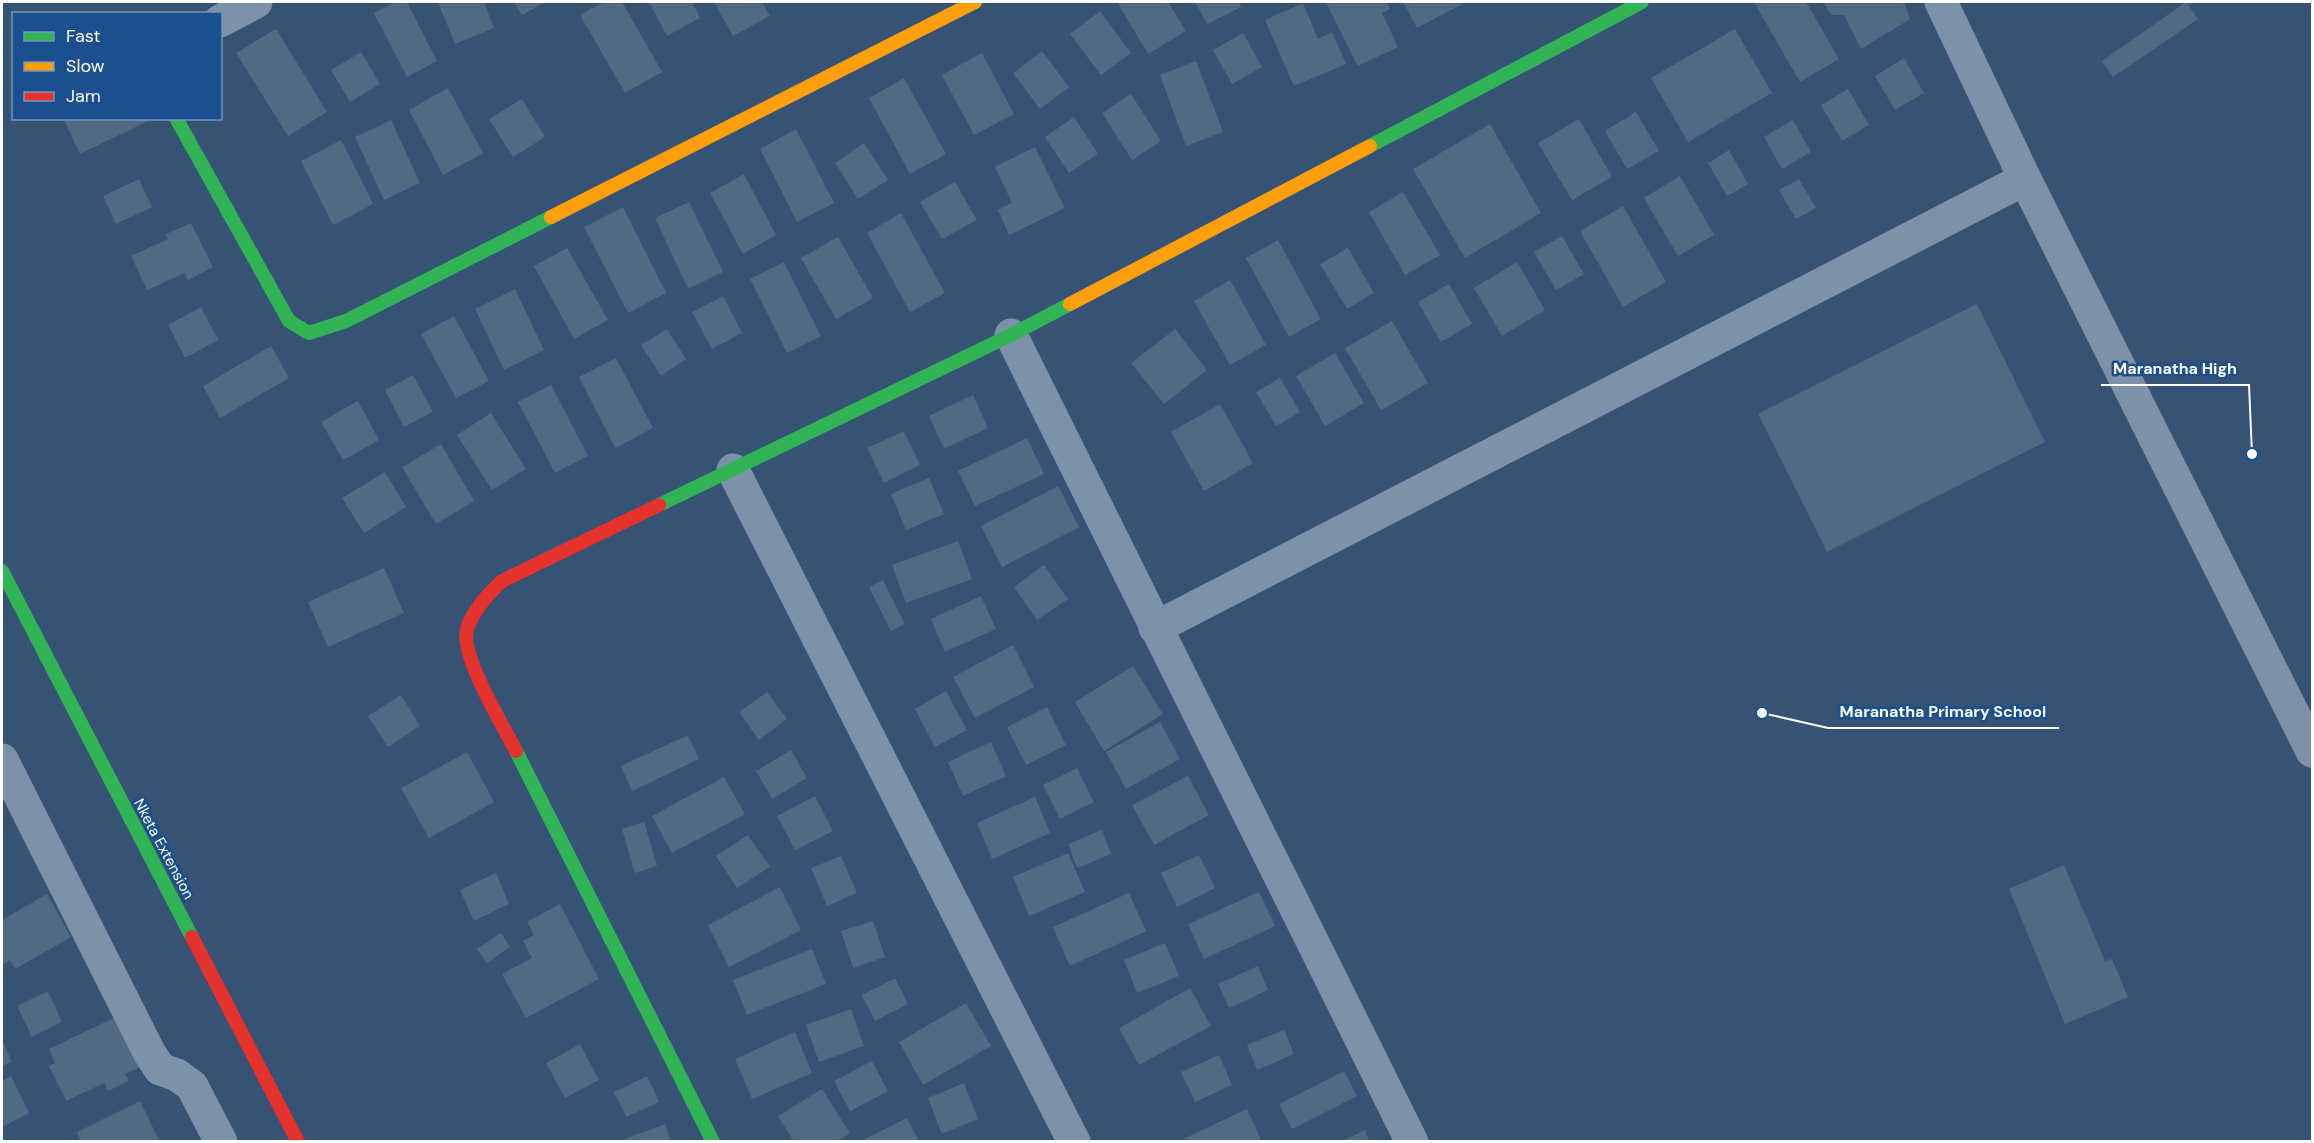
<svg xmlns="http://www.w3.org/2000/svg" width="2314" height="1143" font-family="'DM Sans',sans-serif">
<style>
.building{fill:#526984}
.lines{fill:none;stroke-linecap:round;stroke-linejoin:round}
.street{stroke:#7d92a8;stroke-width:33}
.fast{stroke:#30b455;stroke-width:14}
.slow{stroke:#ff9f0a;stroke-width:14}
.jam{stroke:#e5322d;stroke-width:14}
.labels{text-anchor:middle;dominant-baseline:central;stroke-width:5;stroke-linejoin:round;paint-order:stroke}
.street-label{font-size:15px;fill:#fff;stroke:#1b4f8f}
.leader{fill:none;stroke:#fff;stroke-width:2}
.callout-dot{fill:#fff;stroke:#1b4f8f;stroke-width:2}
.callout-label{font-size:16px;text-anchor:middle;font-weight:bold;fill:#fff;stroke:#1b4f8f;stroke-width:5;stroke-linejoin:round;paint-order:stroke}
</style>
<rect width="100%" height="100%" fill="#365274"/>
<g class="building">
<polygon points="396,2 407,2 437,61 407,77 374,13"/>
<polygon points="438,2 484,2 494,28 455,44"/>
<polygon points="514,2 545,2 522,15"/>
<polygon points="604,2 622,2 662,72 625,93 580,15"/>
<polygon points="649,2 692,2 700,18 667,36"/>
<polygon points="714,2 762,2 770,16 733,36"/>
<polygon points="1117,2 1168,2 1186,31 1148,54"/>
<polygon points="1195,2 1239,2 1241,7 1207,24"/>
<polygon points="1326,2 1387,2 1390,9 1382,13 1398,47 1358,66"/>
<polygon points="1403,2 1463,2 1464,3 1417,28"/>
<polygon points="1754,2 1806,2 1839,59 1800,82"/>
<polygon points="1823,2 1904,2 1910,19 1861,49 1844,15 1831,15"/>
<polygon points="2186,2 2198,19 2113,77 2102,61"/>
<polygon points="1303,3 1318,39 1332,32 1346,64 1294,86 1265,20"/>
<polygon points="1100,11 1131,53 1101,75 1070,34"/>
<polygon points="276,29 327,112 288,136 236,53"/>
<polygon points="1735,29 1772,93 1688,142 1651,78"/>
<polygon points="1243,33 1262,67 1232,84 1213,50"/>
<polygon points="1042,51 1069,87 1040,109 1013,73"/>
<polygon points="361,52 380,84 350,102 331,70"/>
<polygon points="982,53 1014,114 974,135 942,75"/>
<polygon points="1904,58 1924,93 1895,110 1875,76"/>
<polygon points="1196,61 1223,132 1186,146 1160,75"/>
<polygon points="904,78 946,154 910,174 869,98"/>
<polygon points="448,88 483,153 443,175 409,110"/>
<polygon points="1848,89 1869,125 1842,141 1821,105"/>
<polygon points="1131,94 1161,141 1132,160 1102,113"/>
<polygon points="522,99 545,137 513,157 489,119"/>
<polygon points="1636,112 1659,151 1627,169 1605,131"/>
<polygon points="1074,117 1098,154 1069,173 1045,137"/>
<polygon points="63,118 149,118 150,120 80,154"/>
<polygon points="1579,119 1612,177 1572,200 1538,143"/>
<polygon points="391,120 420,183 384,200 355,137"/>
<polygon points="1793,120 1811,152 1782,169 1764,137"/>
<polygon points="1490,124 1541,213 1465,258 1413,169"/>
<polygon points="796,129 834,203 797,222 760,149"/>
<polygon points="341,140 373,204 333,225 301,161"/>
<polygon points="864,143 888,180 858,199 835,163"/>
<polygon points="1035,147 1065,208 1009,235 998,210 1012,203 995,167"/>
<polygon points="1729,150 1748,184 1727,196 1708,163"/>
<polygon points="744,174 776,235 743,254 710,193"/>
<polygon points="1680,176 1714,235 1678,256 1644,198"/>
<polygon points="139,179 152,207 116,224 103,196"/>
<polygon points="1799,179 1816,208 1796,219 1779,190"/>
<polygon points="955,182 977,220 942,239 920,202"/>
<polygon points="1403,192 1440,255 1405,275 1369,212"/>
<polygon points="689,202 723,272 688,289 655,218"/>
<polygon points="1623,206 1666,282 1623,307 1580,231"/>
<polygon points="623,207 666,293 628,313 584,227"/>
<polygon points="901,213 945,293 910,312 867,233"/>
<polygon points="191,223 213,267 188,280 185,273 147,290 131,256 168,239 166,234"/>
<polygon points="1562,236 1584,274 1556,290 1534,252"/>
<polygon points="838,237 873,298 836,319 801,258"/>
<polygon points="1278,240 1321,319 1289,337 1246,258"/>
<polygon points="567,248 608,320 574,339 534,266"/>
<polygon points="1348,248 1374,293 1347,309 1320,264"/>
<polygon points="784,262 821,336 787,353 750,279"/>
<polygon points="1517,262 1545,310 1502,336 1474,288"/>
<polygon points="1230,280 1266,345 1230,365 1194,301"/>
<polygon points="1449,284 1472,324 1441,342 1418,302"/>
<polygon points="515,289 544,350 504,370 475,309"/>
<polygon points="723,296 742,333 712,349 692,312"/>
<polygon points="1977,304 2045,442 1827,552 1758,414"/>
<polygon points="201,307 218,340 185,358 168,325"/>
<polygon points="454,316 489,381 456,398 421,334"/>
<polygon points="1392,321 1428,383 1381,410 1345,348"/>
<polygon points="667,329 686,359 661,376 641,345"/>
<polygon points="1175,329 1207,370 1164,404 1131,363"/>
<polygon points="271,346 289,378 220,418 203,386"/>
<polygon points="1335,353 1364,403 1325,426 1296,376"/>
<polygon points="616,358 653,428 615,448 579,377"/>
<polygon points="413,375 433,412 404,427 385,390"/>
<polygon points="1280,378 1300,412 1276,426 1256,392"/>
<polygon points="551,385 588,456 555,473 518,402"/>
<polygon points="973,395 988,428 944,449 929,416"/>
<polygon points="358,401 379,440 343,460 321,422"/>
<polygon points="1220,404 1253,463 1204,491 1171,432"/>
<polygon points="491,413 526,469 492,490 457,435"/>
<polygon points="904,431 920,465 884,483 867,448"/>
<polygon points="1027,438 1044,474 975,506 958,471"/>
<polygon points="441,444 474,501 436,524 402,467"/>
<polygon points="385,472 406,507 364,533 342,498"/>
<polygon points="929,478 944,514 906,530 891,494"/>
<polygon points="1058,486 1079,527 1002,567 981,526"/>
<polygon points="958,541 972,579 906,603 892,565"/>
<polygon points="1044,565 1068,599 1037,620 1014,587"/>
<polygon points="384,568 404,613 328,647 308,602"/>
<polygon points="883,580 905,624 891,631 869,587"/>
<polygon points="981,596 996,629 945,652 931,619"/>
<polygon points="1013,645 1034,687 975,718 953,677"/>
<polygon points="1133,666 1163,714 1104,751 1075,702"/>
<polygon points="946,691 967,730 935,747 915,709"/>
<polygon points="767,692 787,719 759,740 739,712"/>
<polygon points="401,695 420,726 388,747 368,716"/>
<polygon points="1047,707 1066,745 1026,765 1007,727"/>
<polygon points="1160,722 1180,759 1126,789 1106,752"/>
<polygon points="688,735 699,759 632,791 621,766"/>
<polygon points="991,742 1006,776 963,796 948,762"/>
<polygon points="791,750 807,778 772,799 756,771"/>
<polygon points="467,752 494,802 429,838 401,788"/>
<polygon points="1077,768 1094,802 1060,819 1043,785"/>
<polygon points="1188,776 1209,815 1154,845 1132,805"/>
<polygon points="724,777 745,814 672,853 652,816"/>
<polygon points="815,796 833,831 795,850 777,816"/>
<polygon points="1035,797 1050,833 992,859 977,823"/>
<polygon points="644,822 657,866 635,873 622,829"/>
<polygon points="1102,830 1111,854 1077,868 1068,844"/>
<polygon points="748,835 770,867 737,888 716,856"/>
<polygon points="1068,853 1085,892 1029,916 1013,877"/>
<polygon points="1199,855 1215,888 1177,907 1161,873"/>
<polygon points="841,856 857,893 827,906 811,868"/>
<polygon points="2064,865 2105,961 2112,959 2128,997 2065,1024 2009,889"/>
<polygon points="496,873 509,904 474,921 460,890"/>
<polygon points="780,887 801,930 729,967 708,925"/>
<polygon points="1259,892 1275,926 1204,959 1188,924"/>
<polygon points="1129,893 1146,931 1070,966 1053,927"/>
<polygon points="47,894 71,937 15,969 10,960 2,965 2,920"/>
<polygon points="560,904 599,979 526,1018 502,974 532,958 523,941 534,935 527,922"/>
<polygon points="873,921 885,957 853,968 841,931"/>
<polygon points="501,933 510,947 487,963 477,949"/>
<polygon points="1165,943 1179,976 1137,993 1124,960"/>
<polygon points="812,949 826,984 747,1015 733,980"/>
<polygon points="1258,966 1268,990 1229,1008 1218,984"/>
<polygon points="895,978 908,1004 875,1021 862,995"/>
<polygon points="1190,988 1211,1026 1139,1065 1119,1028"/>
<polygon points="48,991 62,1022 32,1037 17,1006"/>
<polygon points="966,1003 991,1046 923,1085 899,1042"/>
<polygon points="851,1009 864,1046 819,1062 806,1025"/>
<polygon points="128,1011 152,1062 125,1074 129,1081 108,1091 104,1083 66,1101 49,1066 55,1063 49,1049"/>
<polygon points="1284,1030 1294,1054 1257,1070 1247,1045"/>
<polygon points="795,1032 812,1073 752,1099 735,1059"/>
<polygon points="2,1040 12,1062 2,1066"/>
<polygon points="580,1044 599,1080 565,1098 546,1063"/>
<polygon points="1219,1055 1232,1085 1195,1102 1181,1072"/>
<polygon points="872,1061 888,1091 850,1111 834,1081"/>
<polygon points="1344,1071 1357,1096 1292,1129 1279,1104"/>
<polygon points="11,1076 29,1113 2,1127 2,1081"/>
<polygon points="647,1076 659,1102 626,1117 614,1092"/>
<polygon points="964,1083 978,1119 942,1134 928,1098"/>
<polygon points="822,1089 850,1133 836,1142 794,1142 778,1116"/>
<polygon points="140,1101 160,1142 81,1142 77,1132"/>
<polygon points="1247,1109 1262,1142 1184,1142 1183,1139"/>
<polygon points="907,1118 919,1142 859,1142"/>
<polygon points="665,1124 671,1142 620,1142 620,1141"/>
<polygon points="1365,1130 1370,1142 1340,1142"/>
</g>
<g class="lines">
<g class="street">
<polyline points="1941,2 2025,179 2312,751"/>
<polyline points="220,21 256,2"/>
<polyline points="1011,335 1412,1142"/>
<polyline points="733,470 1074,1142"/>
<polyline points="1155,628 2025,179"/>
<polyline points="2,760 149,1052 160,1069 177,1075 192,1086 221,1142"/>
</g>
<g class="fast">
<polyline points="176,118 289,321 309,333 346,321 551,217"/>
<polyline points="1370,146 1642,2"/>
<polyline points="659,505 1011,335 1070,304"/>
<polyline points="2,571 192,937"/>
<polyline points="516,751 713,1142"/>
</g>
<g class="slow">
<polyline points="551,217 975,2"/>
<polyline points="1070,304 1370,146"/>
</g>
<g class="jam">
<path d="M516,751c-13,-26 -56,-95 -49,-122 6,-19 21,-35 35,-48l157,-76"/>
<polyline points="192,937 298,1142"/>
</g>
</g>
<g class="labels">
<g class="street-label">
<text transform="translate(164 849) rotate(62)">Nketa Extension</text>
</g>
</g>
<path class="leader" d="M2252 454L2249 385H2101M1762 713L1828 728H2059"/>
<g class="callout-dot">
<circle cx="2252" cy="454" r="6"/>
<circle cx="1762" cy="713" r="6"/>
</g>
<g class="callout-label">
<text x="2175" y="374">Maranatha High</text>
<text x="1943" y="717">Maranatha Primary School</text>
</g>
<rect width="2314" height="1143" fill="none" stroke="#ffffff" stroke-width="6"/>
<rect x="12" y="12" width="210" height="108" fill="#1b4f8f" stroke="#7695bc" stroke-width="1.5"/>
<rect x="24" y="32" width="30" height="9" fill="#30b455" stroke="#7695bc" stroke-width="1.5"/>
<text x="66" y="42" font-size="18" fill="#ffffff">Fast</text>
<rect x="24" y="62" width="30" height="9" fill="#ff9f0a" stroke="#7695bc" stroke-width="1.5"/>
<text x="66" y="72" font-size="18" fill="#ffffff">Slow</text>
<rect x="24" y="92" width="30" height="9" fill="#e5322d" stroke="#7695bc" stroke-width="1.5"/>
<text x="66" y="102" font-size="18" fill="#ffffff">Jam</text>
</svg>
